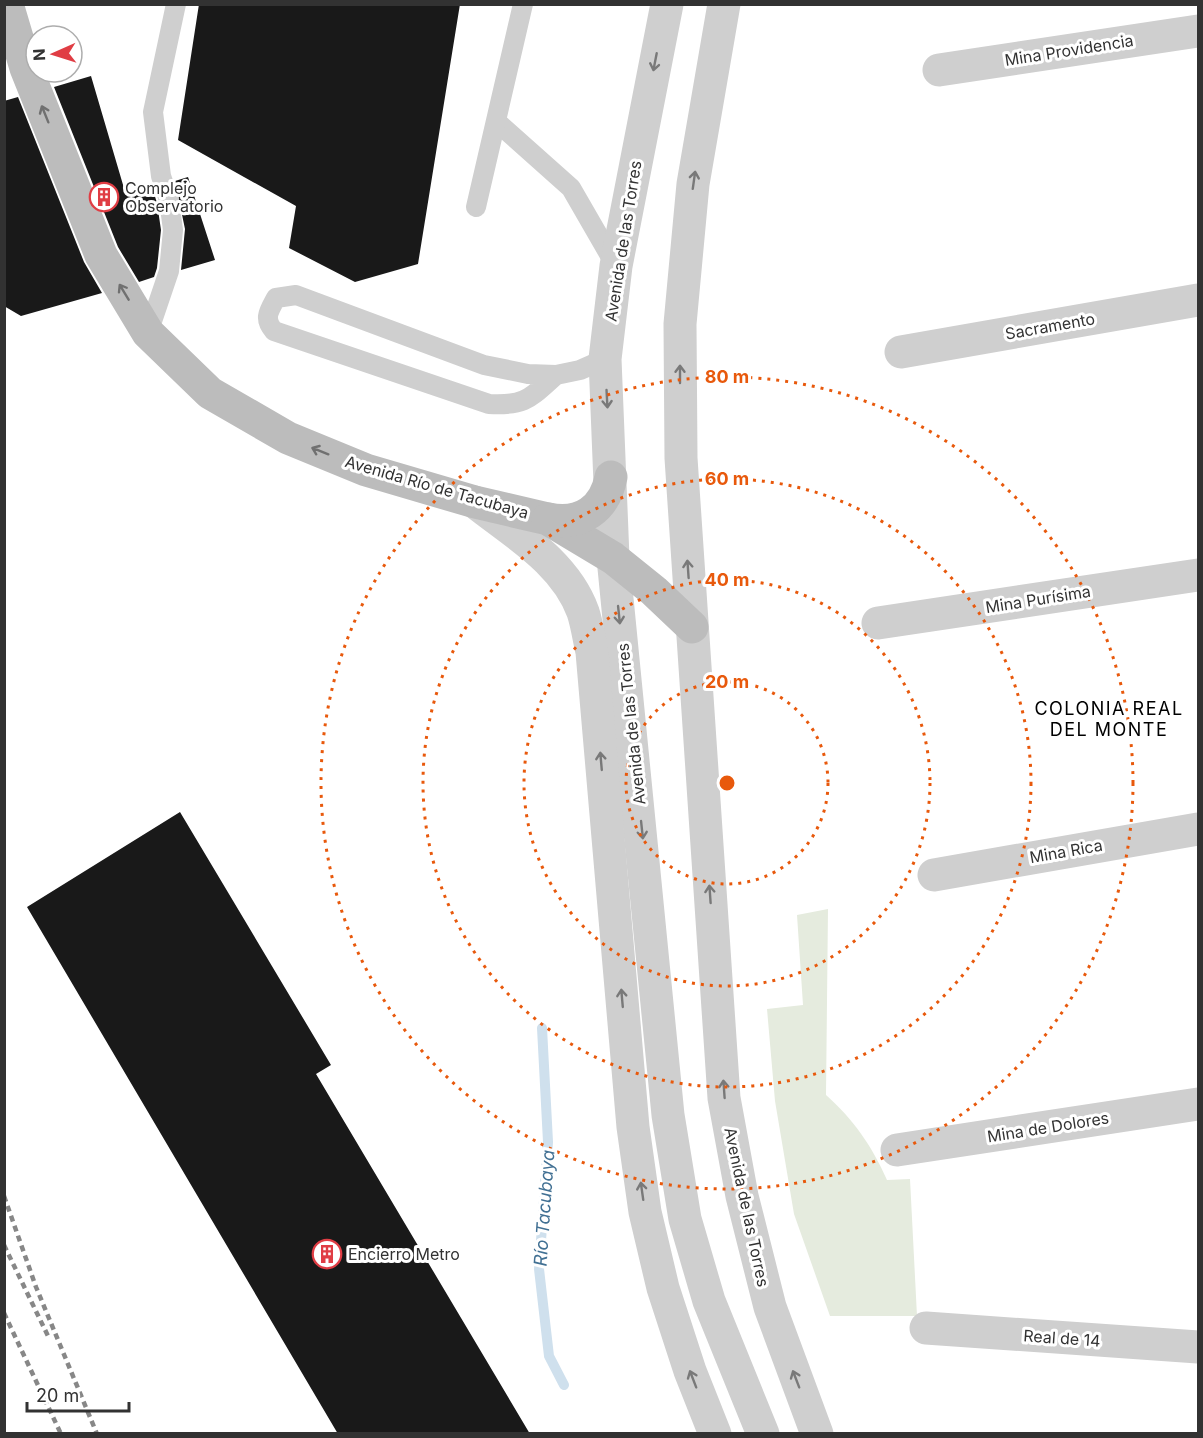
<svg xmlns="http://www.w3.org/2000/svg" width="1203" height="1438" font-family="Inter,sans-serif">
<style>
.green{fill:#e5ebde}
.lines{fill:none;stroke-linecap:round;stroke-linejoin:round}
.stream{stroke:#cfe0ed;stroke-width:10}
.building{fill:#191919}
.service{stroke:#cfcfcf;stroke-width:20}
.minor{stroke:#cfcfcf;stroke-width:33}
.tertiary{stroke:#cfcfcf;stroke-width:33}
.secondary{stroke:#bcbcbc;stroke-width:33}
.rail{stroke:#878787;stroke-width:4.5;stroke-dasharray:6 4.5;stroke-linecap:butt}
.oneway{stroke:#797979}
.oneway2{stroke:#707070}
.ring{fill:none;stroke:#e8590c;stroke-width:3;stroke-dasharray:3 6}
.labels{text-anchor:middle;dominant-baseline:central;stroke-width:6;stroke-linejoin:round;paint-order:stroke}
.street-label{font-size:16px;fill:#323232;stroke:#fff}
.poi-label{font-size:16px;fill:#323232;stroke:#fff;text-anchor:start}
.neighbourhood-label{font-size:18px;letter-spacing:1.5px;fill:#000;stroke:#fff}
.water-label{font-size:18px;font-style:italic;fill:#417093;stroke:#fff}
.centre{fill:#e8590c;stroke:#fff;stroke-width:3}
.ring-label{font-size:18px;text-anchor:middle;font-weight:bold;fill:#e8590c;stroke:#fff;stroke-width:6;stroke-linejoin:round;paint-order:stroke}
</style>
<rect width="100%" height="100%" fill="#fff"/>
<path class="green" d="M828,909l-2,186c28,25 46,51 61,85l23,-1 7,137h-87l-36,-102 -19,-113 -8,-92 36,-4 -6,-90z"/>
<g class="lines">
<polyline class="stream" points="542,1028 548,1142 539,1269 549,1356 564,1385"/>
</g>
<g class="building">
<polygon points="199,4 460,4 418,264 355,282 289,248 296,206 178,140"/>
<polygon points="91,76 126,195 152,187 157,203 161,230 157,268 154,277 139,282 118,247 54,87"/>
<polygon points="18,97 84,262 102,293 21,316 4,306 4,101"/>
<polygon points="188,177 215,260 181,270 185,229 175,181"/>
<polygon points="180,812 331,1065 316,1074 530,1434 338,1434 27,907"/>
</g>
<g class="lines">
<g class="service">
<polyline points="497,122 571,188 616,266"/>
<polyline points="476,207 523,4"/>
<polyline points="148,333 169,271 173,230 169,200 161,176 153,112 176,4"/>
<path d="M556,375c-26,23 -30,31 -67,29l-215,-73c-11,-13 -5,-20 2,-33l20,-3 188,70 44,9 28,1 24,-5 25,-11"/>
</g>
<g class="minor">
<polyline points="939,70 1198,31"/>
<polyline points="901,352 1198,300"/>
<polyline points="878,623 1198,575"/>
<polyline points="934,875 1198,829"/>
<polyline points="897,1150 1198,1104"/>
<polyline points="926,1328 1198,1347"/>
</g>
<g class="tertiary">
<polyline points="667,4 616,266 605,359 613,558 668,1115 685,1219 709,1301 763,1434"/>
<polyline points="724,4 693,184 680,324 681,458 724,1098 742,1196 770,1307 817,1434"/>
<path d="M475,502c39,31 90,60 108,110 4,12 6,27 9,40l41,475 12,85 18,76 27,83 25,63"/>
</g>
<g class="secondary">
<polyline points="7,4 26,68 101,255 148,333 210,393 288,438 366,470 475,502 548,519 613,558 654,591 692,627"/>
<path d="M548,519c33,7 57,-10 63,-42"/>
</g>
<g class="rail">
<polyline points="4,1196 36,1287 97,1434"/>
<polyline points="4,1245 48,1336"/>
<polyline points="4,1313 61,1434"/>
</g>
</g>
<defs><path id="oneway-shaft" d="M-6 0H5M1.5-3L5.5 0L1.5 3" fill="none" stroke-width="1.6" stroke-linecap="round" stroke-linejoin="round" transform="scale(1.5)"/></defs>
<g class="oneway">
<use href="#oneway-shaft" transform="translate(655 62) rotate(101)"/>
<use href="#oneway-shaft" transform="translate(694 180) rotate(-82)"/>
<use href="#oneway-shaft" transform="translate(680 374) rotate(-90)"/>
<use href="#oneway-shaft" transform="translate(607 399) rotate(87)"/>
<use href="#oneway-shaft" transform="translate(688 569) rotate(-94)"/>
<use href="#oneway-shaft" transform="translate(619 615) rotate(84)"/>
<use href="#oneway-shaft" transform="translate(601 761) rotate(-95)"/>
<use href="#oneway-shaft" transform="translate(642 830) rotate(84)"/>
<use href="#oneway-shaft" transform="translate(710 894) rotate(-94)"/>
<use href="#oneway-shaft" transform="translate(622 998) rotate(-95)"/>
<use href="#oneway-shaft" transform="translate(724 1089) rotate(-94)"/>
<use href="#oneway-shaft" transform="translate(642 1191) rotate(-98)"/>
<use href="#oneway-shaft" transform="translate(693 1379) rotate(-111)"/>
<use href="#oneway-shaft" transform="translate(796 1379) rotate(-111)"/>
</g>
<g class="oneway2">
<use href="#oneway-shaft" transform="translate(45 114) rotate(-112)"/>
<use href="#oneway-shaft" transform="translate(124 292) rotate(-121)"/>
<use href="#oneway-shaft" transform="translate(320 451) rotate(-158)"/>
</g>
<g class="ring">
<circle cx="727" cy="783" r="101"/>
<circle cx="727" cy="783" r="203"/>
<circle cx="727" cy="783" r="304"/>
<circle cx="727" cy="783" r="406"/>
</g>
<defs>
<g id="building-ring" transform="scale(1.5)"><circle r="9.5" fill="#fff" stroke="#e03d44" stroke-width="1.5"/><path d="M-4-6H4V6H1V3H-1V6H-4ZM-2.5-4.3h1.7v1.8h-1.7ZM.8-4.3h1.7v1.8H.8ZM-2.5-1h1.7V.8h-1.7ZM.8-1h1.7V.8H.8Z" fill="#e03d44"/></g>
</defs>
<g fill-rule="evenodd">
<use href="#building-ring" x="104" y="197"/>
<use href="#building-ring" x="327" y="1254"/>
</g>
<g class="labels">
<g class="street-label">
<text transform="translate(1069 50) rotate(-9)">Mina Providencia</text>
<text transform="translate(623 241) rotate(-81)">Avenida de las Torres</text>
<text transform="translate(1050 326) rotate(-10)">Sacramento</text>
<text transform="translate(437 487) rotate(16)">Avenida Río de Tacubaya</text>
<text transform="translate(1038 599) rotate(-9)">Mina Purísima</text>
<text transform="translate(631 724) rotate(-96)">Avenida de las Torres</text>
<text transform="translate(1066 851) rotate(-10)">Mina Rica</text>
<text transform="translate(1048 1127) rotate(-9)">Mina de Dolores</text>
<text transform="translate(747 1207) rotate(78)">Avenida de las Torres</text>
<text transform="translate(1062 1338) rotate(4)">Real de 14</text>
</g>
<g class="poi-label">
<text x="125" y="188">Complejo<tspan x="125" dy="18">Observatorio</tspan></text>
<text x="348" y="1254">Encierro Metro</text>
</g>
<g class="neighbourhood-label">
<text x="1109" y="708">COLONIA REAL<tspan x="1109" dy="21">DEL MONTE</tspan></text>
</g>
<g class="water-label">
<text transform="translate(544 1208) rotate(-86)">Río Tacubaya</text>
</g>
</g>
<circle cx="727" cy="783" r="9" class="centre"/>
<g class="ring-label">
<text x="727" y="383">80 m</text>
<text x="727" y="485">60 m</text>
<text x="727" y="586">40 m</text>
<text x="727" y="688">20 m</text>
</g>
<rect width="1203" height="1438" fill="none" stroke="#323232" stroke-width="12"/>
<g transform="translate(54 54) rotate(267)"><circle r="28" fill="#ffffff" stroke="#adadad" stroke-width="1.5"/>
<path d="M0-4.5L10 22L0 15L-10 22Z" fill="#e03d44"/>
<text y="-9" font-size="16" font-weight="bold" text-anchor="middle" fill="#323232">N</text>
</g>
<path d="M27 1402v9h102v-9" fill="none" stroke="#323232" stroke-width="3"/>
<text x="36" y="1402" font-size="18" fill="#323232" stroke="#ffffff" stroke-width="4.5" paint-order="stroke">20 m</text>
</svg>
